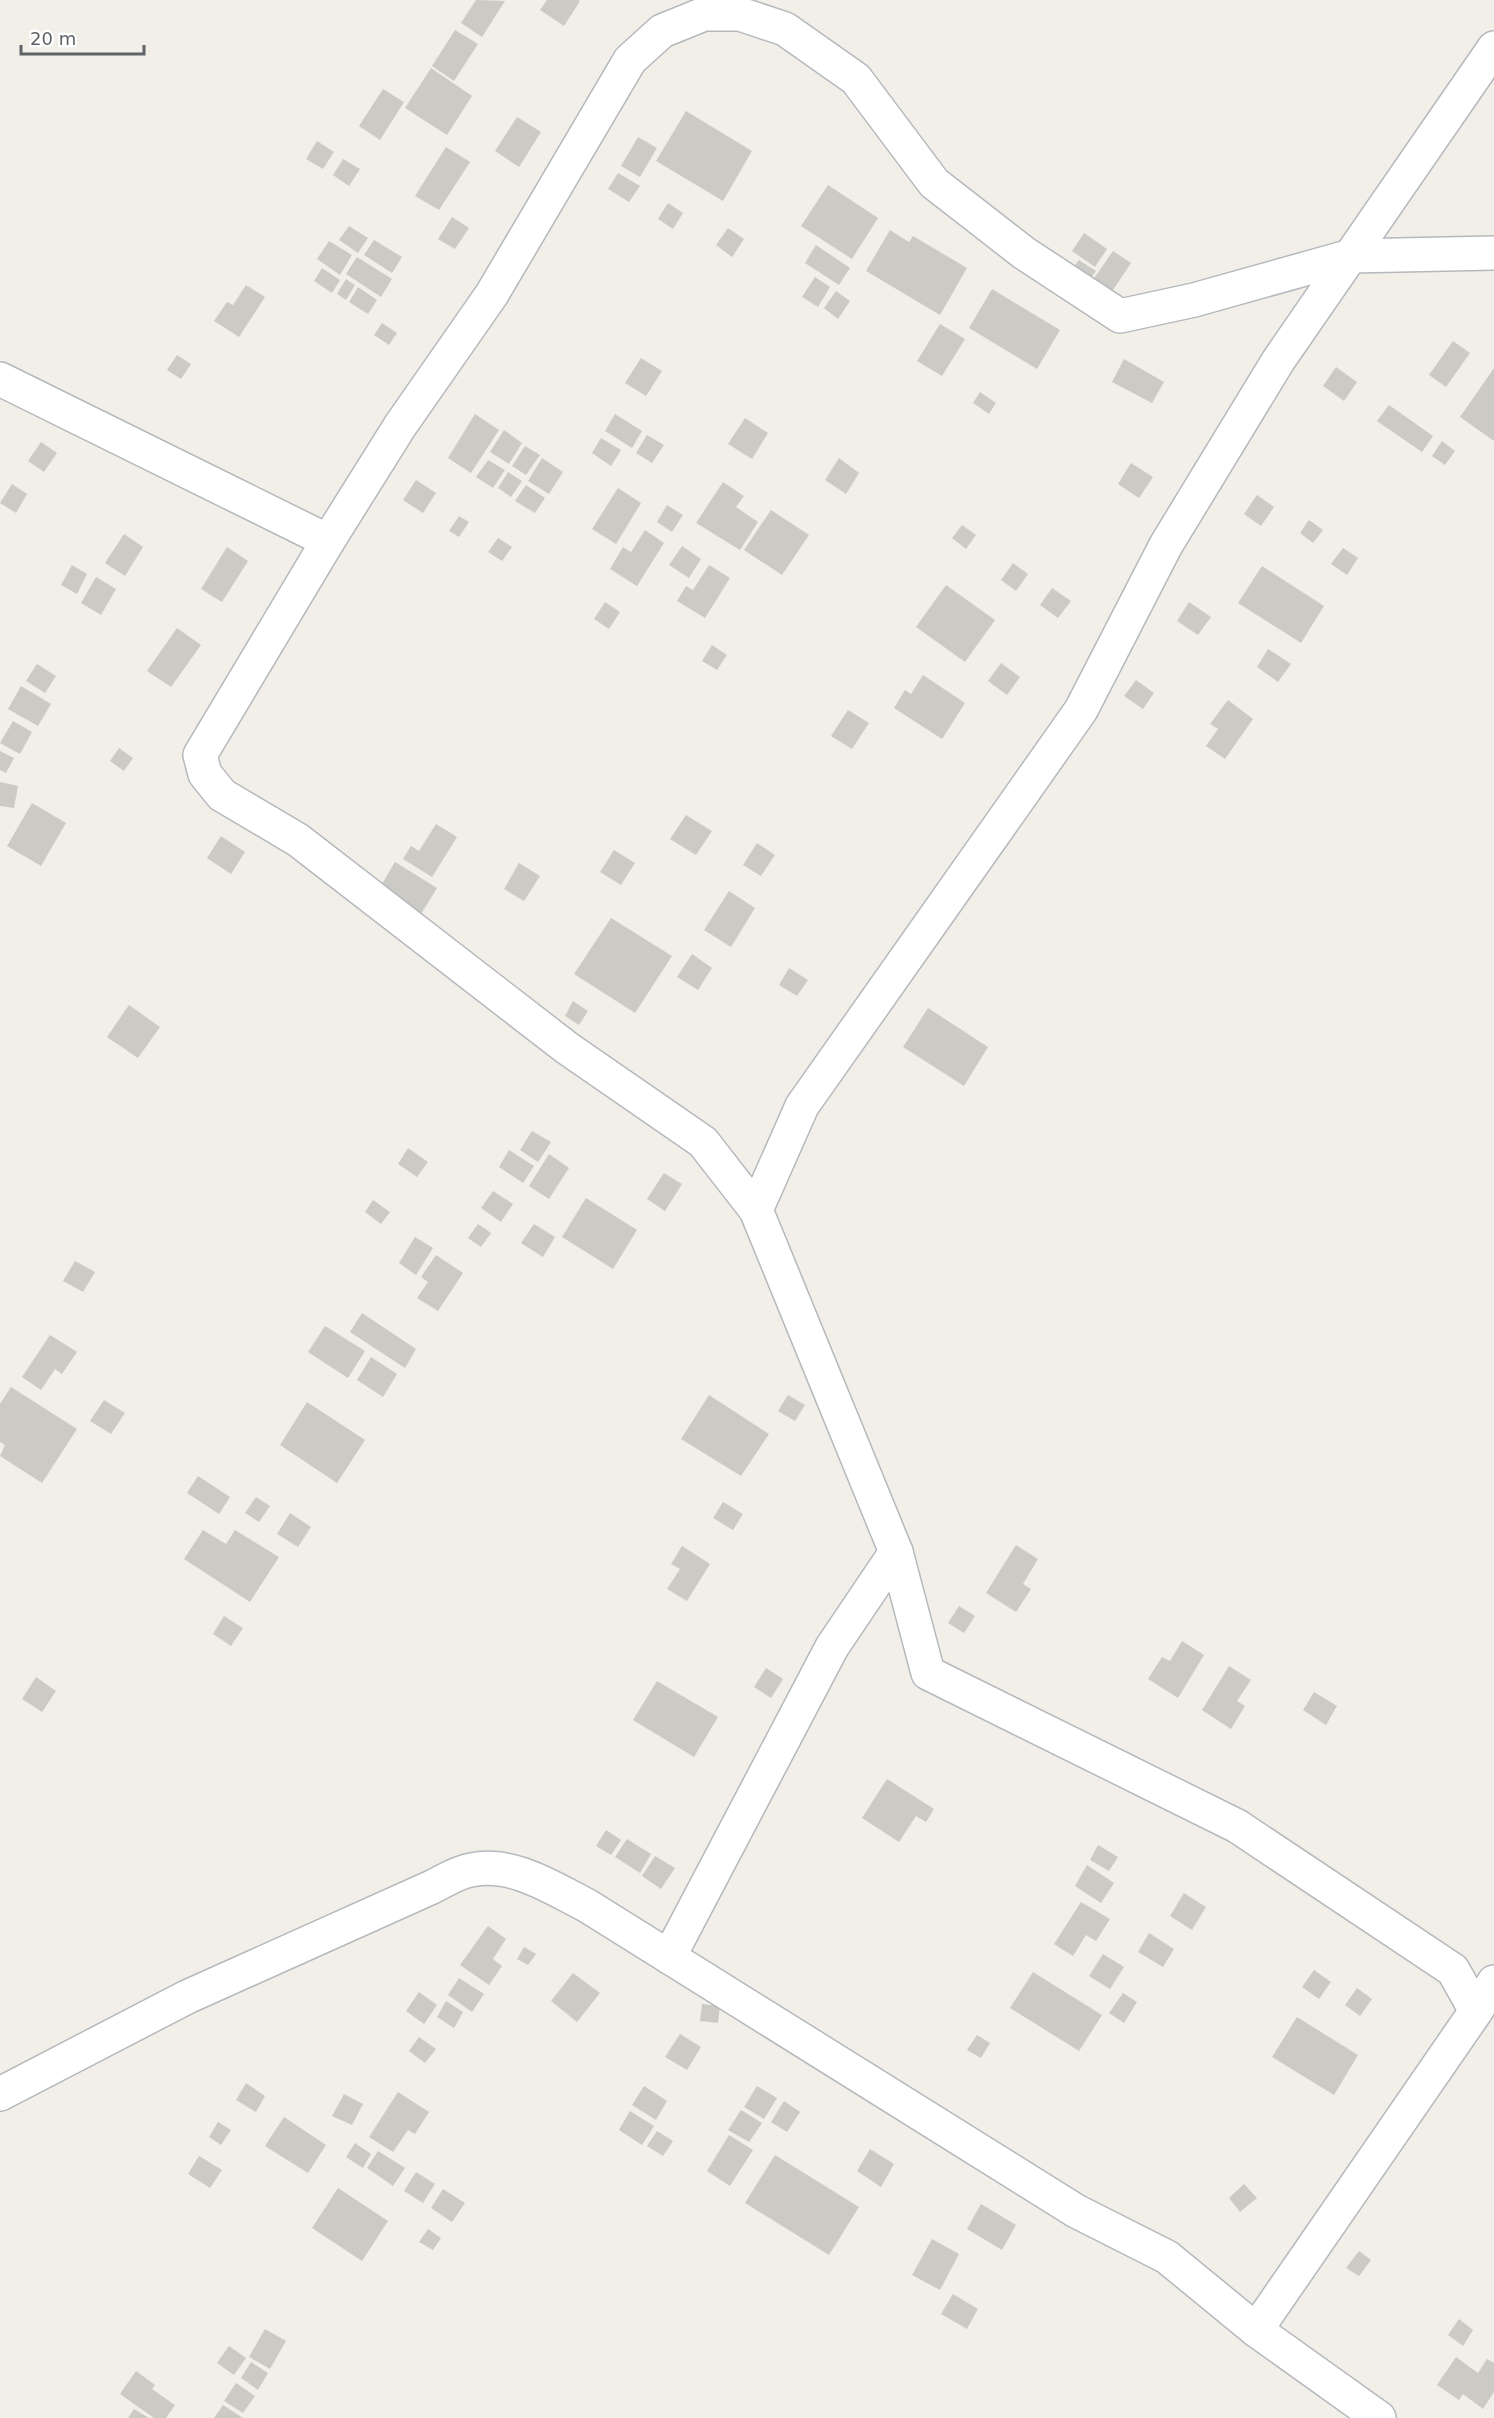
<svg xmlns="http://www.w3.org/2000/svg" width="1494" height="2418" font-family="'DejaVu Sans',sans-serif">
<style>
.building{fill:#cccac5}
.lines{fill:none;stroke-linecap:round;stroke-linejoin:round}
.minor-casing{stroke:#b5b8bc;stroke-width:36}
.minor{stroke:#fff;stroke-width:33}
</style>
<rect width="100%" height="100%" fill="#f1efe8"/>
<g class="building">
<polygon points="476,0 505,1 482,37 461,23"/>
<polygon points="547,0 578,0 580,1 564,26 540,10"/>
<polygon points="455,30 478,44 454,81 432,66"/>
<polygon points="431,68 472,96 447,135 405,108"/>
<polygon points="383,89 404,102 380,140 359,126"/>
<polygon points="686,111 752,151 723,201 656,161"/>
<polygon points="517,117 541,132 519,167 495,151"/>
<polygon points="638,137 657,148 640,177 621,166"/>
<polygon points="317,141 334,152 323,169 306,159"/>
<polygon points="446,147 470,162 439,210 415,196"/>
<polygon points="343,159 360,169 349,186 333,175"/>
<polygon points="618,173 640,186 629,202 608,189"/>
<polygon points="828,185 878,218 852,259 801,226"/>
<polygon points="668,203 683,213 673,229 658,219"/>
<polygon points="452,217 469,228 455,249 438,239"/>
<polygon points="349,226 368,238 358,253 339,240"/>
<polygon points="728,228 744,239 732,257 716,245"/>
<polygon points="890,230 909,242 913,236 967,268 940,315 866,271"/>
<polygon points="1084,233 1107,249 1095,267 1072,251"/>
<polygon points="374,240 402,257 392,273 364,255"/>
<polygon points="329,241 352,255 340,275 317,259"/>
<polygon points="816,245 850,268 839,285 805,263"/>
<polygon points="1113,251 1131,263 1107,299 1088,287"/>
<polygon points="357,257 392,279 381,297 346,274"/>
<polygon points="1079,260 1096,271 1086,285 1069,273"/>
<polygon points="322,268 340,280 332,293 314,281"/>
<polygon points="815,277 830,287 818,307 802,297"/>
<polygon points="346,279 355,285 346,300 337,294"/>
<polygon points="246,285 265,297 239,337 214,321 227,302 233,305"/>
<polygon points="358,287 377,300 368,314 349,302"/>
<polygon points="992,289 1060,330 1037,369 969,328"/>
<polygon points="836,291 850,301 838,319 824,308"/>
<polygon points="382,323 397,333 389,345 374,335"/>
<polygon points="940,324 965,339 942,376 917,361"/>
<polygon points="1453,341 1470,353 1446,387 1429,375"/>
<polygon points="177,355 191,364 181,379 167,370"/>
<polygon points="641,358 662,371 646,396 625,383"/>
<polygon points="1124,359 1164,382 1152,403 1112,382"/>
<polygon points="1336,367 1357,382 1344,401 1323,386"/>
<polygon points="1494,368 1494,441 1460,417"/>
<polygon points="980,392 996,403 989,414 973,403"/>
<polygon points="1389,405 1433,436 1422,452 1377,421"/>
<polygon points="475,414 499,430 471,473 448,458"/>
<polygon points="615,414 642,431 632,448 605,431"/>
<polygon points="745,418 768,433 752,459 728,444"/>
<polygon points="504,430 522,443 509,464 490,452"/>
<polygon points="647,435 664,445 652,463 636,453"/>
<polygon points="601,438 621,450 611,466 592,453"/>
<polygon points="1442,441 1455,451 1445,465 1432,456"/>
<polygon points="41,442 57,453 44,472 28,461"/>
<polygon points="525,446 540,455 526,475 512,466"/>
<polygon points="542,458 563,472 549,494 528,481"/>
<polygon points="839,458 859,473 846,494 825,480"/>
<polygon points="488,460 505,470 493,488 476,477"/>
<polygon points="1131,463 1153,477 1139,498 1118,484"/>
<polygon points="508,472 522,481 511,497 498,488"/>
<polygon points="416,480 436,493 423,513 403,500"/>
<polygon points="723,482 744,496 736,507 758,522 740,550 696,523"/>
<polygon points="12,484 27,494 16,513 0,503"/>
<polygon points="526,485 545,498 535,513 515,501"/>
<polygon points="618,488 641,503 616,544 592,529"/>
<polygon points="1257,495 1274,507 1261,526 1244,514"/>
<polygon points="667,505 683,515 672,532 657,522"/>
<polygon points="771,510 809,535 782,575 744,550"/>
<polygon points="459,516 469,522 459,537 449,531"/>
<polygon points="1309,520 1323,530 1313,543 1300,533"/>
<polygon points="962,525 976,535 966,549 952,538"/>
<polygon points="645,530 664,543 637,586 610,569 623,547 631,552"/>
<polygon points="124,534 143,547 125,576 105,563"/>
<polygon points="498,538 512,547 502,561 488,552"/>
<polygon points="682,546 701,559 689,578 669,565"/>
<polygon points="227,547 248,561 222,602 201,589"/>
<polygon points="1343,548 1358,558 1347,575 1331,564"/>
<polygon points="1013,563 1028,574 1016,591 1001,580"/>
<polygon points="72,565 87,574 77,594 61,585"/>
<polygon points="709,565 730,578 705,618 677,601 686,586 693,590"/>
<polygon points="1262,566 1324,606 1301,643 1238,603"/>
<polygon points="96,577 116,589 101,615 81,603"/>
<polygon points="946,585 995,620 965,662 916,627"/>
<polygon points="1052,588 1071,601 1058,618 1040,605"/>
<polygon points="605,602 620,612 609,629 594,619"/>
<polygon points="1189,602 1211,617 1198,635 1177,621"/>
<polygon points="177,628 201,645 171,687 147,671"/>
<polygon points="712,645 727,655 717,670 702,661"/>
<polygon points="1268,649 1291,664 1278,682 1257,667"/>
<polygon points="1001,663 1020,677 1007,695 988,681"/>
<polygon points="37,664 56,676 45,693 26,681"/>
<polygon points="923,675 965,703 942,739 894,708 905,690 911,694"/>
<polygon points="1136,680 1154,693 1143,709 1124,696"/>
<polygon points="21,686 51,704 38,726 8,709"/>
<polygon points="1228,700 1253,719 1225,759 1206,746 1218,729 1210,724"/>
<polygon points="848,710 869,723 852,749 831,736"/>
<polygon points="13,721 32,732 20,754 0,743"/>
<polygon points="119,748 133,758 124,771 110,761"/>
<polygon points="0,751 14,758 6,773 0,770"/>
<polygon points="0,782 18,786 14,808 0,806"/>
<polygon points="32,803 66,823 41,866 7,846"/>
<polygon points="686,815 712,831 696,855 670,839"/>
<polygon points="436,824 457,837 432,877 403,859 411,846 419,851"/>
<polygon points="221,836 245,852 231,874 207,858"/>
<polygon points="757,843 775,855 761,876 743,865"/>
<polygon points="614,850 635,863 621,885 600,872"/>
<polygon points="395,862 437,888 421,914 380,887"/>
<polygon points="519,863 540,876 524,901 504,889"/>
<polygon points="729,891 755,908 731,947 704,930"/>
<polygon points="611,918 672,956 635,1013 574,974"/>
<polygon points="692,954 712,968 698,990 677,977"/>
<polygon points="789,968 808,980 797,996 779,985"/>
<polygon points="573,1001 588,1011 579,1025 565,1016"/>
<polygon points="129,1005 160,1027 138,1058 107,1037"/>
<polygon points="928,1008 988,1047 964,1086 903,1047"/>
<polygon points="532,1131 551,1142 538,1162 520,1150"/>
<polygon points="408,1148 428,1162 417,1177 398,1164"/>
<polygon points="509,1150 534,1166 523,1183 499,1167"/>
<polygon points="549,1154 569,1168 549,1199 529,1186"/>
<polygon points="664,1173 682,1184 665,1211 647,1199"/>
<polygon points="493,1191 513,1204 501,1222 481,1208"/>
<polygon points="586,1198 637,1230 613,1269 562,1237"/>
<polygon points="373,1200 390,1212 381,1224 365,1212"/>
<polygon points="478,1224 491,1233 481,1247 468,1238"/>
<polygon points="534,1224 555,1237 543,1257 521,1243"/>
<polygon points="415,1237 433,1248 416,1275 399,1263"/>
<polygon points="436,1255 463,1273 438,1311 417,1298 428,1282 421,1277"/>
<polygon points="75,1261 95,1272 83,1292 63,1281"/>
<polygon points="362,1313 416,1349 405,1368 350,1332"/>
<polygon points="325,1326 365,1351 348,1378 308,1352"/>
<polygon points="50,1335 77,1352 62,1374 55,1369 41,1390 22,1377"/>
<polygon points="371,1357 397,1374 383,1397 357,1380"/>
<polygon points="11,1387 77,1429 42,1483 0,1456 5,1445 0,1442 0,1404"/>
<polygon points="709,1395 769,1434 741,1476 681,1439"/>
<polygon points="788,1395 805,1405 795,1421 778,1411"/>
<polygon points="104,1400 125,1413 111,1434 90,1421"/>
<polygon points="307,1402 365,1440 337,1483 280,1445"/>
<polygon points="198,1476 230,1497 219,1514 187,1493"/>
<polygon points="256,1497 270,1506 259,1522 245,1513"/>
<polygon points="723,1502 743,1514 733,1530 713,1518"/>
<polygon points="290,1513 311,1527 298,1547 277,1534"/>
<polygon points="203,1530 226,1544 235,1530 279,1557 250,1602 184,1559"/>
<polygon points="1016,1545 1038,1559 1023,1584 1031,1589 1016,1612 986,1593"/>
<polygon points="682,1546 710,1564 687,1601 667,1589 680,1569 671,1564"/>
<polygon points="959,1606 975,1616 964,1633 948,1623"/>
<polygon points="224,1616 243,1628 231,1646 213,1634"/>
<polygon points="1182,1641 1204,1655 1178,1698 1148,1679 1162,1657 1170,1661"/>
<polygon points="1229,1666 1251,1680 1237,1701 1245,1706 1231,1729 1202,1710"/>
<polygon points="766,1668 783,1679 771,1698 754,1687"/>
<polygon points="36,1677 56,1691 42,1712 22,1699"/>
<polygon points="657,1681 718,1717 694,1757 633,1720"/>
<polygon points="1314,1692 1337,1706 1326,1725 1303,1710"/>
<polygon points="887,1779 934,1809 926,1822 916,1816 899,1842 862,1818"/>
<polygon points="606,1830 621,1840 611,1855 596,1846"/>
<polygon points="627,1839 651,1854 640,1873 615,1857"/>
<polygon points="1098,1845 1118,1857 1109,1871 1090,1860"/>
<polygon points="655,1856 675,1868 661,1889 642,1876"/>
<polygon points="1087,1865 1114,1883 1101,1903 1075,1886"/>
<polygon points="1184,1893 1206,1907 1192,1930 1170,1916"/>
<polygon points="1081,1902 1110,1919 1096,1941 1086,1935 1073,1956 1054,1944"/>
<polygon points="488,1926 506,1939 493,1959 502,1966 489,1985 460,1965"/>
<polygon points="1149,1933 1174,1949 1163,1967 1138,1952"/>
<polygon points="524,1947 536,1954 528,1965 517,1959"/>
<polygon points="1103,1954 1124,1967 1110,1989 1089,1976"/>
<polygon points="1314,1970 1331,1982 1319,1999 1302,1987"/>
<polygon points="1033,1972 1102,2015 1079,2051 1010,2008"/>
<polygon points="573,1973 600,1993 577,2022 551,2001"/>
<polygon points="459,1978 484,1994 472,2012 448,1995"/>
<polygon points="1357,1988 1372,1999 1360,2016 1345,2005"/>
<polygon points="419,1992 437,2005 424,2024 406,2011"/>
<polygon points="1123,1993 1137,2002 1124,2023 1109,2013"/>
<polygon points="446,2001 463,2012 454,2028 437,2017"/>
<polygon points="702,2004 720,2006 718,2023 700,2021"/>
<polygon points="1297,2017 1358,2055 1334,2095 1272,2057"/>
<polygon points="680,2034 701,2047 687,2070 665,2057"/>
<polygon points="977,2035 990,2043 981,2058 967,2050"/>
<polygon points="419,2037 436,2049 425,2063 409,2051"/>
<polygon points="246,2083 265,2096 256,2112 236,2100"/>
<polygon points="644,2086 667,2101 656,2120 632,2105"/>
<polygon points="757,2086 777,2098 764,2119 744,2107"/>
<polygon points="398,2092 429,2112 415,2134 408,2130 393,2152 369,2137"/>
<polygon points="344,2094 363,2104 352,2125 332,2116"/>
<polygon points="784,2101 800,2112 787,2132 771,2122"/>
<polygon points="741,2110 762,2123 749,2142 728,2130"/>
<polygon points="630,2111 654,2126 642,2145 619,2130"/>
<polygon points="284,2117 326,2145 308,2173 265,2146"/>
<polygon points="218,2122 231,2130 221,2145 209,2137"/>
<polygon points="657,2131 673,2141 663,2156 647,2146"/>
<polygon points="729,2135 753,2150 730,2186 707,2171"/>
<polygon points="355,2143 371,2154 363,2168 346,2157"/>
<polygon points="870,2149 894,2164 881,2187 857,2171"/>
<polygon points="378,2151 405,2168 393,2186 367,2168"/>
<polygon points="775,2155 859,2207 829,2255 745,2203"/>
<polygon points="199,2156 222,2170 210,2188 188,2174"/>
<polygon points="416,2172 435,2184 423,2203 404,2191"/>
<polygon points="1244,2184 1257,2198 1240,2212 1229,2198"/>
<polygon points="338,2188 388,2221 362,2261 312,2228"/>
<polygon points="443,2189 465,2203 452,2222 431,2208"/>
<polygon points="981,2204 1016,2225 1002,2250 967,2229"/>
<polygon points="428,2229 441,2238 433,2250 419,2242"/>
<polygon points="932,2239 959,2254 940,2290 912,2275"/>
<polygon points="1359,2251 1371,2260 1359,2276 1346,2268"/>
<polygon points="953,2294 978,2309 967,2329 941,2314"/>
<polygon points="1459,2319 1473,2330 1463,2346 1448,2335"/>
<polygon points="265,2329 286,2341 270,2369 249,2357"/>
<polygon points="229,2346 246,2358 234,2375 217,2363"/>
<polygon points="1456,2357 1478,2373 1487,2359 1494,2363 1494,2392 1483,2409 1463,2394 1459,2400 1437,2385"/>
<polygon points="251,2362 268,2373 258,2390 241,2378"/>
<polygon points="136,2371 155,2385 152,2389 175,2405 166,2418 154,2418 120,2394"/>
<polygon points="236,2383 255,2396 243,2413 224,2401"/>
<polygon points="223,2405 243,2418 214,2418"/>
<polygon points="134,2409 149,2418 128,2418"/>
</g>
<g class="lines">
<g class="minor-casing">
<g id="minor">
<polyline points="0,379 328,541"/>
<polyline points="756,1210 703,1142 567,1048 298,840 222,795 205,774 200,755 328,541 400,426 492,294 630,60 662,31 704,14 740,14 785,29 856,79 934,183 1024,253 1120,316 1194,300 1351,256 1494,253"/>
<polyline points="669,1957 832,1647 896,1552"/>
<polyline points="1476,2011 1453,1970 1237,1826 928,1673 896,1552 756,1210 802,1106 1081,710 1166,545 1278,361 1494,48"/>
<path d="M0,2094l187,-97 245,-110c12,-6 26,-15 39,-17 41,-9 81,18 115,35l490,306 91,46 89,73"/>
<polyline points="1379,2418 1256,2330 1476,2011 1494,1982"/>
</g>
</g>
<use href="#minor" class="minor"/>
</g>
<path d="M21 45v9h123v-9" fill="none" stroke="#5f6368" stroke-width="3"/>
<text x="30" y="45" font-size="18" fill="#5f6368" stroke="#ffffff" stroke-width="4.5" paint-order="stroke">20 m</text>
</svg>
